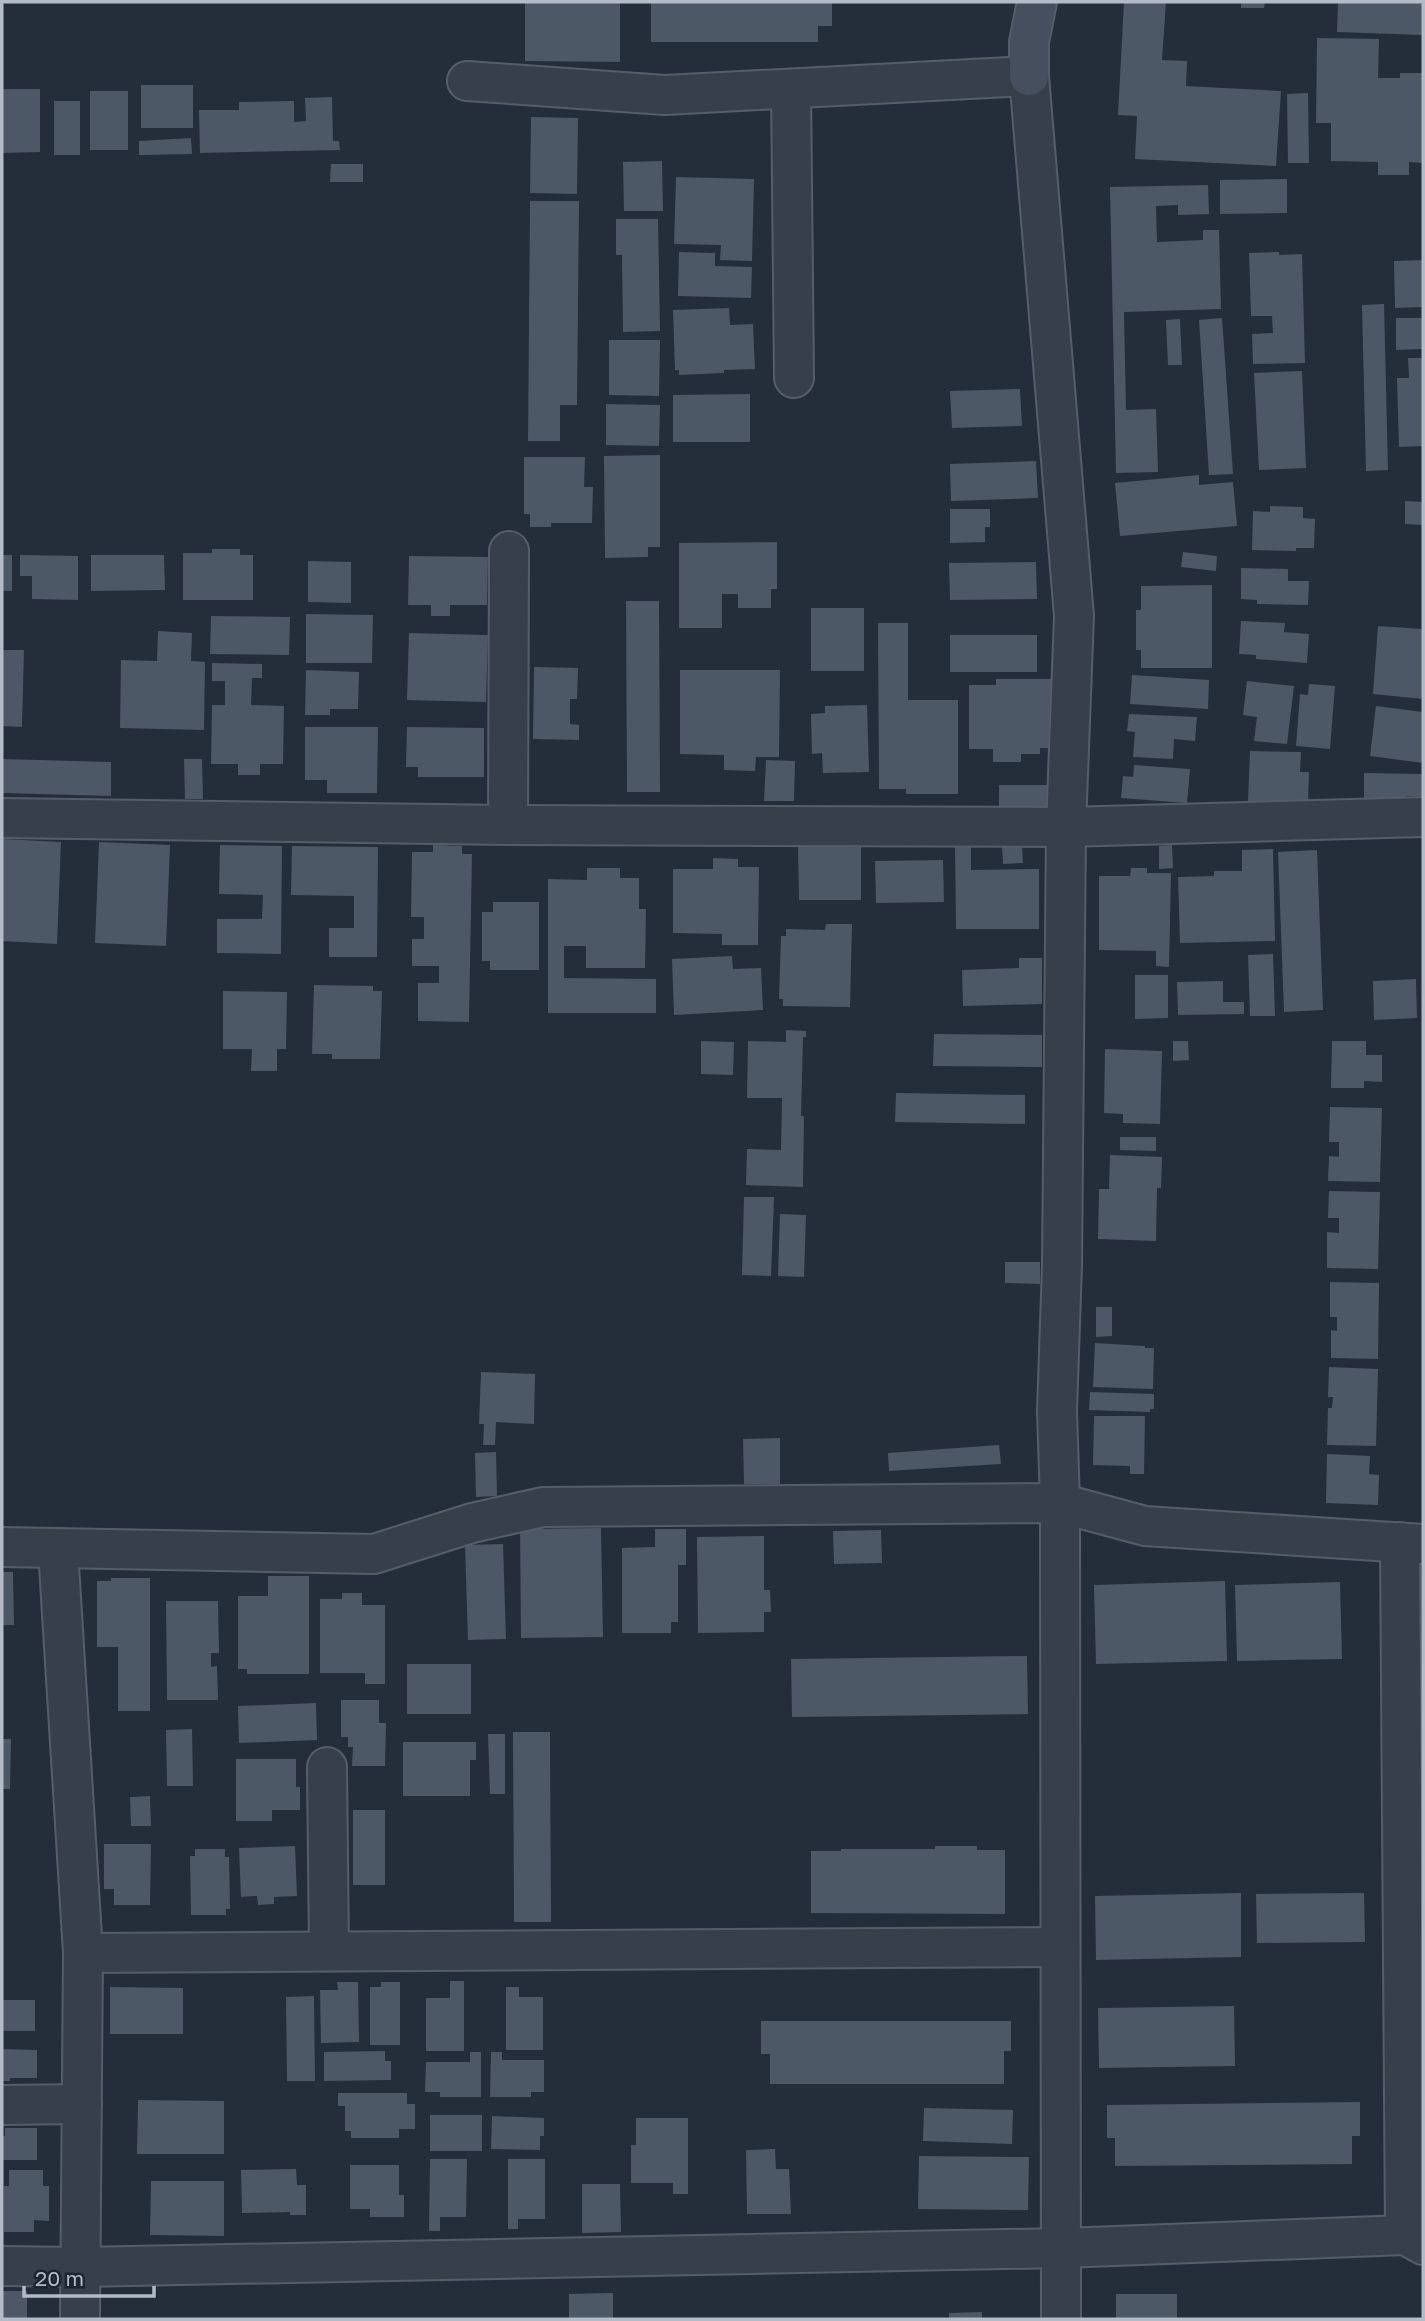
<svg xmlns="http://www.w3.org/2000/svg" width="1425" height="2321" font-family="'Golos Text',sans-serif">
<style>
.building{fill:#4c5865}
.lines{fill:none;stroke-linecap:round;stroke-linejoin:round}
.street-casing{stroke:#555e68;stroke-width:42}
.secondary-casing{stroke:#555e68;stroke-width:42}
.street{stroke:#37404a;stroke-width:38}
.secondary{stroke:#454f5d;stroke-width:38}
</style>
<rect width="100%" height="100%" fill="#232e3a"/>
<g class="building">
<polygon points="525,2 620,2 620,62 525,61"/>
<polygon points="651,2 832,2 832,26 818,26 818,42 651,42"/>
<polygon points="1124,2 1166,2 1162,60 1187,61 1186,86 1281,91 1276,166 1135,159 1137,116 1118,115"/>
<polygon points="1241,2 1265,2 1264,8 1241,8"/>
<polygon points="1338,2 1423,2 1423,35 1337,32"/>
<polygon points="1317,38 1379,39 1378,78 1400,78 1400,73 1423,73 1423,163 1409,162 1409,175 1378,175 1378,162 1331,161 1331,123 1316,123"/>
<rect x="141" y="85" width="52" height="43"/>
<polygon points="2,89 40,89 40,152 2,153"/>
<rect x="90" y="91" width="38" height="59"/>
<polygon points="1308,93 1309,163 1288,163 1287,94"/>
<polygon points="332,97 333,141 339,141 340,150 200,153 199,110 239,110 239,102 294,101 294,122 306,121 305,98"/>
<rect x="54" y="101" width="26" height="54"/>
<polygon points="531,117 578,118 577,194 530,193"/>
<polygon points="191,138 192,154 139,155 139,141"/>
<polygon points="662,161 663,211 624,211 623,162"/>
<polygon points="331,164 363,164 363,182 330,182"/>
<polygon points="676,177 754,179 752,261 720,260 721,245 674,244"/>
<polygon points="1287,179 1287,213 1220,214 1220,180"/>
<polygon points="1208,185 1209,214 1178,215 1178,205 1156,206 1157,242 1203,240 1203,230 1219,230 1221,309 1124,312 1126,410 1156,409 1158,472 1116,473 1110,187"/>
<polygon points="530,201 579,201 577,405 560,405 560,441 528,441"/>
<polygon points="616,219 658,219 660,331 623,332 622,255 616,255"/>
<polygon points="679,252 715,253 715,266 752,267 751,298 678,296"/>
<polygon points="1279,252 1279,255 1302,254 1305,363 1253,364 1252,334 1273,333 1272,316 1251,316 1249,253"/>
<polygon points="1423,260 1423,307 1395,308 1394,261"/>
<polygon points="1384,304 1388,470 1366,471 1362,305"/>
<polygon points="729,308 730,325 753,324 755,369 724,370 724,373 679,375 679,370 675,370 673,310"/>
<polygon points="1222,318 1233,474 1209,475 1199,320"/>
<polygon points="1396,318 1423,318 1423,349 1396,350"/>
<polygon points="1180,319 1182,365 1168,365 1166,320"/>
<polygon points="609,340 660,340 659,396 609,395"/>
<polygon points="1408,358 1423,358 1423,446 1399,447 1397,378 1409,378"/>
<polygon points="1302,371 1306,468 1259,470 1254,373"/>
<polygon points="1020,389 1022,426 952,428 950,391"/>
<polygon points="750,394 750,442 673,442 673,395"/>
<polygon points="606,404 660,405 659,446 606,445"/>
<polygon points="660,455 660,547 648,547 648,557 605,558 604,456"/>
<polygon points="524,457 585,457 584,487 593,487 592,523 551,523 551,527 530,527 530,514 524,514"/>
<polygon points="1036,461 1038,498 951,501 950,464"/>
<polygon points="1199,475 1199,485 1233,482 1237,526 1120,536 1115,483"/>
<polygon points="1405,501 1423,502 1423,525 1405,524"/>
<polygon points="1270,506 1303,507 1303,518 1315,519 1314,548 1296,548 1296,551 1252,550 1253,511 1270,512"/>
<polygon points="950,509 990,509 990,527 985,527 985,542 950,543"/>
<polygon points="777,542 777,589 771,589 771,608 738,608 738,594 722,594 722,628 679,628 679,543"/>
<polygon points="212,549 240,549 240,555 253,555 253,600 183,600 183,553 212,553"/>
<polygon points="1183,552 1217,556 1216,571 1181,567"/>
<rect x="2" y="555" width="10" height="36"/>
<polygon points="20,555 78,556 78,600 32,599 32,576 20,576"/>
<polygon points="91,555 164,555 165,590 91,591"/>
<polygon points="409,556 488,557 487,605 450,605 450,616 431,616 431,605 408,605"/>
<polygon points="308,561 351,562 351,603 308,602"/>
<polygon points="1036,562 1037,599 950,600 949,563"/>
<polygon points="1241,568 1288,569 1288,581 1309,581 1308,605 1257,604 1257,600 1241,599"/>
<polygon points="1212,585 1212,668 1141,668 1141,650 1136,650 1136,610 1141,610 1141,586"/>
<polygon points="626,601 659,601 660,792 627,792"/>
<rect x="811" y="608" width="53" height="63"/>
<polygon points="306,614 373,615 372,663 306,663"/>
<polygon points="211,616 290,617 289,655 210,654"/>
<polygon points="1241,621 1285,623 1284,632 1309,634 1307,663 1256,659 1256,655 1239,654"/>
<polygon points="878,623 908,623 908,700 958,700 958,794 906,794 906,789 879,789"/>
<polygon points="1378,626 1423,629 1423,699 1373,694"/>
<polygon points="158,631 192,633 191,661 205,662 204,730 120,728 121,660 157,661"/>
<polygon points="409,633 488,635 486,702 407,700"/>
<rect x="950" y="635" width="87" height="37"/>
<polygon points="2,650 24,650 22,727 2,726"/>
<polygon points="212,663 262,664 262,678 252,678 251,705 284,706 283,764 260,764 260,775 238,775 238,764 211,764 212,705 225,705 225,681 212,681"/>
<polygon points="534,667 578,668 577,699 570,699 570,724 579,725 579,740 533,739"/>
<polygon points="306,670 359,672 358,709 330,709 330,715 305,715"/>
<polygon points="680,670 780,670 779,757 756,757 755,771 724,770 724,755 680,754"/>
<polygon points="1132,675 1209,680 1208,709 1130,704"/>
<polygon points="996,679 1051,679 1051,748 1040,748 1040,754 1021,754 1021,762 993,762 993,749 969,749 969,685 996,685"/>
<polygon points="1247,681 1294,686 1287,744 1254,741 1257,717 1243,715"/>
<polygon points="1309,684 1335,686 1330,749 1296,746 1300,694 1308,695"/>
<polygon points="867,705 869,772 823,773 822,753 812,754 811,714 825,713 825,706"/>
<polygon points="1376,706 1423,712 1423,763 1370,756"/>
<polygon points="1129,714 1197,717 1195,741 1174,739 1173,759 1133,757 1135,732 1127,731"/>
<polygon points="305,727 378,727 377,793 327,793 327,780 305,780"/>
<polygon points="407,727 484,728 484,777 418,777 418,767 406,767"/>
<polygon points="1250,751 1301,752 1300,772 1309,772 1308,803 1248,801"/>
<polygon points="2,759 111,762 111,796 2,793"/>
<polygon points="184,759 202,759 203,799 185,799"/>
<polygon points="766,760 795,761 794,801 764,801"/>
<polygon points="1134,765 1190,769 1187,803 1121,798 1123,776 1133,777"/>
<polygon points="1364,773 1423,774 1423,796 1405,796 1405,801 1364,801"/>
<rect x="999" y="785" width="52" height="21"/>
<polygon points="2,839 61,842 57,944 2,941"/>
<polygon points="99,842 170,845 166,946 95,943"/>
<polygon points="220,845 282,846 281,954 217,953 217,919 262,919 263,895 219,894"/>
<polygon points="433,845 462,846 462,854 472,854 469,1022 418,1021 418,983 439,983 439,966 412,966 412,939 424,939 424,917 411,917 412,852 433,852"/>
<polygon points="861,845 861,900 799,900 798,846"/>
<polygon points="955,845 971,845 971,870 1039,869 1039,929 956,929"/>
<polygon points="1022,845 1023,863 1003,864 1002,846"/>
<polygon points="1172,845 1173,868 1159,869 1159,846"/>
<polygon points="292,846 378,847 377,957 329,957 329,928 354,928 354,896 291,895"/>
<polygon points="1273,849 1275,941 1180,943 1178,877 1214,876 1214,871 1242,871 1242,850"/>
<polygon points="1317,850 1323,1010 1284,1012 1278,852"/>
<polygon points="713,858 738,859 738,867 759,867 758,945 722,945 722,934 673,933 673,869 713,869"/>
<polygon points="943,860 944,902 876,903 875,861"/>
<polygon points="587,868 620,868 620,878 639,878 639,909 646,909 645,968 586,968 586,946 564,946 564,978 656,979 656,1013 548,1013 548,879 587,880"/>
<polygon points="1131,868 1147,868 1147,873 1171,873 1169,967 1156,966 1156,951 1099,950 1099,876 1130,876"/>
<polygon points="493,902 539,902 539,970 490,970 490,961 482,961 482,912 493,912"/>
<polygon points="826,924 852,924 850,1007 783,1006 783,999 779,999 781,936 786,936 786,929 825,930"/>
<polygon points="1273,954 1275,1016 1250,1016 1248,955"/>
<polygon points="732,956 733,969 761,968 763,1010 674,1015 672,959"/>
<polygon points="1019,958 1042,958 1042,1004 963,1006 962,970 1019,968"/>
<polygon points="1135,975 1168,975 1168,1018 1135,1019"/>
<polygon points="1416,979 1417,1018 1374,1020 1373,981"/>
<polygon points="1223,981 1223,1002 1244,1002 1244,1014 1178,1015 1177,982"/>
<polygon points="314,985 373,986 373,991 382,991 380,1059 332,1059 332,1054 312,1054"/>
<polygon points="223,991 287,992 286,1049 277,1049 277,1071 251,1071 252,1049 223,1049"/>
<polygon points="786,1030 806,1031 806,1037 803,1037 801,1116 804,1116 803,1187 746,1185 747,1149 781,1150 782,1098 747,1098 748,1041 786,1042"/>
<polygon points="934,1034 1042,1035 1042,1067 933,1066"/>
<polygon points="701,1041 734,1042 733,1075 701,1074"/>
<polygon points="1173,1041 1188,1041 1189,1060 1173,1061"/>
<polygon points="1332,1041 1366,1041 1366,1055 1382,1055 1382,1082 1364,1081 1364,1088 1331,1088"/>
<polygon points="1105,1049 1162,1051 1160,1124 1123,1123 1123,1114 1104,1113"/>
<polygon points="896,1093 1025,1095 1025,1124 895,1122"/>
<polygon points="1330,1107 1382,1108 1380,1182 1328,1181 1329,1156 1339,1157 1339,1142 1329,1142"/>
<polygon points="1120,1137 1156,1137 1156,1151 1120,1150"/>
<polygon points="1110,1155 1162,1157 1161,1188 1157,1188 1156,1241 1098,1239 1099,1189 1109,1189"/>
<polygon points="1329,1191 1380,1192 1378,1269 1327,1268 1327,1232 1339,1233 1339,1218 1328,1218"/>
<polygon points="744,1197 774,1197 771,1276 742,1275"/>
<polygon points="780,1214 806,1215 804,1277 778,1276"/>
<polygon points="1005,1262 1040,1262 1040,1284 1005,1283"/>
<polygon points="1330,1282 1379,1283 1378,1359 1331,1358 1331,1330 1337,1331 1337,1317 1330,1317"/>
<polygon points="1096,1307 1112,1307 1112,1336 1096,1337"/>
<polygon points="1095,1343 1145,1346 1145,1348 1154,1348 1153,1389 1093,1387"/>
<polygon points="1329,1367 1378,1369 1376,1446 1327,1445 1328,1408 1332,1408 1333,1397 1328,1397"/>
<polygon points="481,1372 535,1374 534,1424 496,1422 495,1445 483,1445 484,1424 479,1424"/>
<polygon points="1090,1392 1154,1394 1154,1409 1150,1409 1150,1412 1089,1410"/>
<polygon points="1094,1416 1145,1416 1144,1474 1130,1474 1130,1466 1093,1465"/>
<polygon points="780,1438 780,1484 744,1484 743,1439"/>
<polygon points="999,1445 1001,1464 889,1471 888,1453"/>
<polygon points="496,1452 497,1496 476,1497 475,1453"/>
<polygon points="1327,1454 1370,1456 1369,1474 1379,1475 1378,1505 1326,1503"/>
<polygon points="601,1528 603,1637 521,1638 520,1529"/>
<polygon points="655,1529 686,1529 686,1565 678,1565 678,1622 671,1622 671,1633 622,1633 622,1548 655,1547"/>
<polygon points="881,1530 882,1563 834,1564 833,1531"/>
<polygon points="764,1536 764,1590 770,1590 771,1612 764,1612 764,1632 698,1633 697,1537"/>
<polygon points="503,1544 506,1639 468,1640 465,1545"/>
<polygon points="2,1572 13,1572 14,1625 2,1625"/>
<polygon points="268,1576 309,1576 309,1674 247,1674 247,1669 238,1669 238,1596 268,1596"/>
<polygon points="111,1578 150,1578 150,1711 118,1711 118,1647 97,1647 97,1581 111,1581"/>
<polygon points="1225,1581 1227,1661 1096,1664 1094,1585"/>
<polygon points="1340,1582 1342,1659 1237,1661 1235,1585"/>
<polygon points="342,1593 362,1593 362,1605 385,1605 385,1684 365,1684 365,1673 320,1673 320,1599 342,1599"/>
<polygon points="166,1601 218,1601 219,1653 211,1653 211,1667 217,1666 218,1700 167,1700"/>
<polygon points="1027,1656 1028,1714 792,1717 791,1659"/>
<rect x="407" y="1664" width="64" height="50"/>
<polygon points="341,1700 379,1700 379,1723 386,1723 385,1766 352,1766 353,1747 348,1747 348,1737 341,1737"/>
<polygon points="316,1703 317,1740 239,1743 238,1706"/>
<polygon points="192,1729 193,1786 167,1786 166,1730"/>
<polygon points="513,1732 550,1732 551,1922 514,1922"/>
<polygon points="488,1734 505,1734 505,1794 490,1794"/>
<polygon points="2,1739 11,1739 10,1789 2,1789"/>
<polygon points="403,1742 476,1742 476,1760 470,1760 470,1796 403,1796"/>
<polygon points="236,1759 296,1759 296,1787 300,1787 300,1810 272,1810 272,1821 236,1821"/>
<polygon points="150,1796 151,1826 131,1826 130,1797"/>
<rect x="353" y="1810" width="32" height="75"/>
<polygon points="104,1844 151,1844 150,1905 114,1905 114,1889 104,1889"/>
<polygon points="295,1846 297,1896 274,1897 274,1904 258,1905 257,1896 241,1897 239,1848"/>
<polygon points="935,1846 977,1846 977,1850 1005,1850 1005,1914 811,1913 811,1851 841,1851 841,1849 935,1849"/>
<polygon points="195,1849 225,1849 225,1857 229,1857 230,1909 226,1909 226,1915 191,1915 190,1856 195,1856"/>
<polygon points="1241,1893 1241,1957 1096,1960 1095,1896"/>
<polygon points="1364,1893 1365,1942 1257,1943 1256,1894"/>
<polygon points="450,1981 464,1981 464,2051 426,2051 426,1998 450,1998"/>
<polygon points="337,1982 358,1982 359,2042 321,2043 320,1990 338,1990"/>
<polygon points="381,1982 400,1982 400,2045 370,2045 370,1987 381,1987"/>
<polygon points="110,1987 183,1988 183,2034 110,2034"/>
<polygon points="506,1987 519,1987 519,1997 543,1997 543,2050 506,2050"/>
<polygon points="314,1996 315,2081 287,2081 286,1997"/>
<rect x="2" y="2000" width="33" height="31"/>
<polygon points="1234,2006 1235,2066 1099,2068 1098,2008"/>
<polygon points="761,2021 1011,2021 1011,2051 1004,2051 1004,2084 770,2084 770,2054 761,2054"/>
<polygon points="2,2049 37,2050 37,2078 10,2078 10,2081 2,2081"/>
<polygon points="385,2051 385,2061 391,2061 391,2080 324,2081 324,2052"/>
<polygon points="470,2052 481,2052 481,2097 440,2097 440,2092 425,2092 426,2062 470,2062"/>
<polygon points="491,2052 502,2052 502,2060 544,2060 544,2092 531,2092 531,2097 490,2097"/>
<polygon points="338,2093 407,2093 407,2104 415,2104 415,2129 399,2129 399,2138 351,2138 351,2131 345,2131 345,2106 338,2106"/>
<polygon points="138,2100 224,2101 224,2154 137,2154"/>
<polygon points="1360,2102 1360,2136 1352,2136 1352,2164 1115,2166 1115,2138 1107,2138 1107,2105"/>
<polygon points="924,2108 1013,2110 1012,2144 923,2141"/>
<rect x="430" y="2115" width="52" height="36"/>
<polygon points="492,2116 544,2118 544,2136 540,2136 540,2150 491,2149"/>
<polygon points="636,2118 688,2118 688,2194 673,2194 673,2183 631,2183 631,2145 636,2145"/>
<polygon points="5,2128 37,2128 37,2160 2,2160 2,2136 5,2136"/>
<polygon points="775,2149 776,2169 789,2169 791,2214 747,2214 746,2150"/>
<polygon points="919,2156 1029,2157 1028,2210 918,2209"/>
<polygon points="430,2159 467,2159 466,2217 440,2217 440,2231 429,2231"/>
<polygon points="508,2159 545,2159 545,2219 518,2219 518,2229 508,2229"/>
<polygon points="350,2165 399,2165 399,2195 404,2195 404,2217 370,2217 370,2209 350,2209"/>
<polygon points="296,2169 297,2185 306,2185 306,2215 290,2215 290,2212 242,2213 241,2170"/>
<polygon points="9,2170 43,2170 43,2186 49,2186 49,2221 34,2220 34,2232 4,2232 4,2186 9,2186"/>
<polygon points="151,2181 224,2181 224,2236 150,2235"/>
<polygon points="582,2184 620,2184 621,2232 582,2233"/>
<rect x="2" y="2291" width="25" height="28"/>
<polygon points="613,2293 613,2319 569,2319 569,2294"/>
<rect x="1116" y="2294" width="61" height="25"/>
<polygon points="982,2312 982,2319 949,2319 949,2313"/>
</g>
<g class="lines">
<g class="street-casing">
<g id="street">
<polyline points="467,81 665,95 1029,76 1074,616 1066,827 1062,1265 1057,1411 1060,1503 1061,2319"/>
<polyline points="791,89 794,378"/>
<polyline points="2,818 508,825 1066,827 1423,817"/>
<polyline points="508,825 509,551"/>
<polyline points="1400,1542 1405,2235"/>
<polyline points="2,1547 374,1554 472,1523 543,1507 1060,1503 1145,1526 1423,1544"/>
<polyline points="58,1549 83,1953 80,2319"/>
<polyline points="327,1767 329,1951"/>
<polyline points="83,1953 1060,1947"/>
<polyline points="2,2105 82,2104"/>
<polyline points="2,2266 80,2267 1062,2248 1405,2235 1423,2245"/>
</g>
</g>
<g class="secondary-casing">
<polyline id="secondary" points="1029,76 1029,42 1037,2"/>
</g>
<use href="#street" class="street"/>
<use href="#secondary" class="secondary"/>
</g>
<rect width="1425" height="2321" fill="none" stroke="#b2bbc6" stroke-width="7"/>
<path d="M24 2286v10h130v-10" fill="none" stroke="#b2bbc6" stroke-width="3.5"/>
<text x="35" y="2286" font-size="21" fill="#b2bbc6" stroke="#1c252f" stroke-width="5" paint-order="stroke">20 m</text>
</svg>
